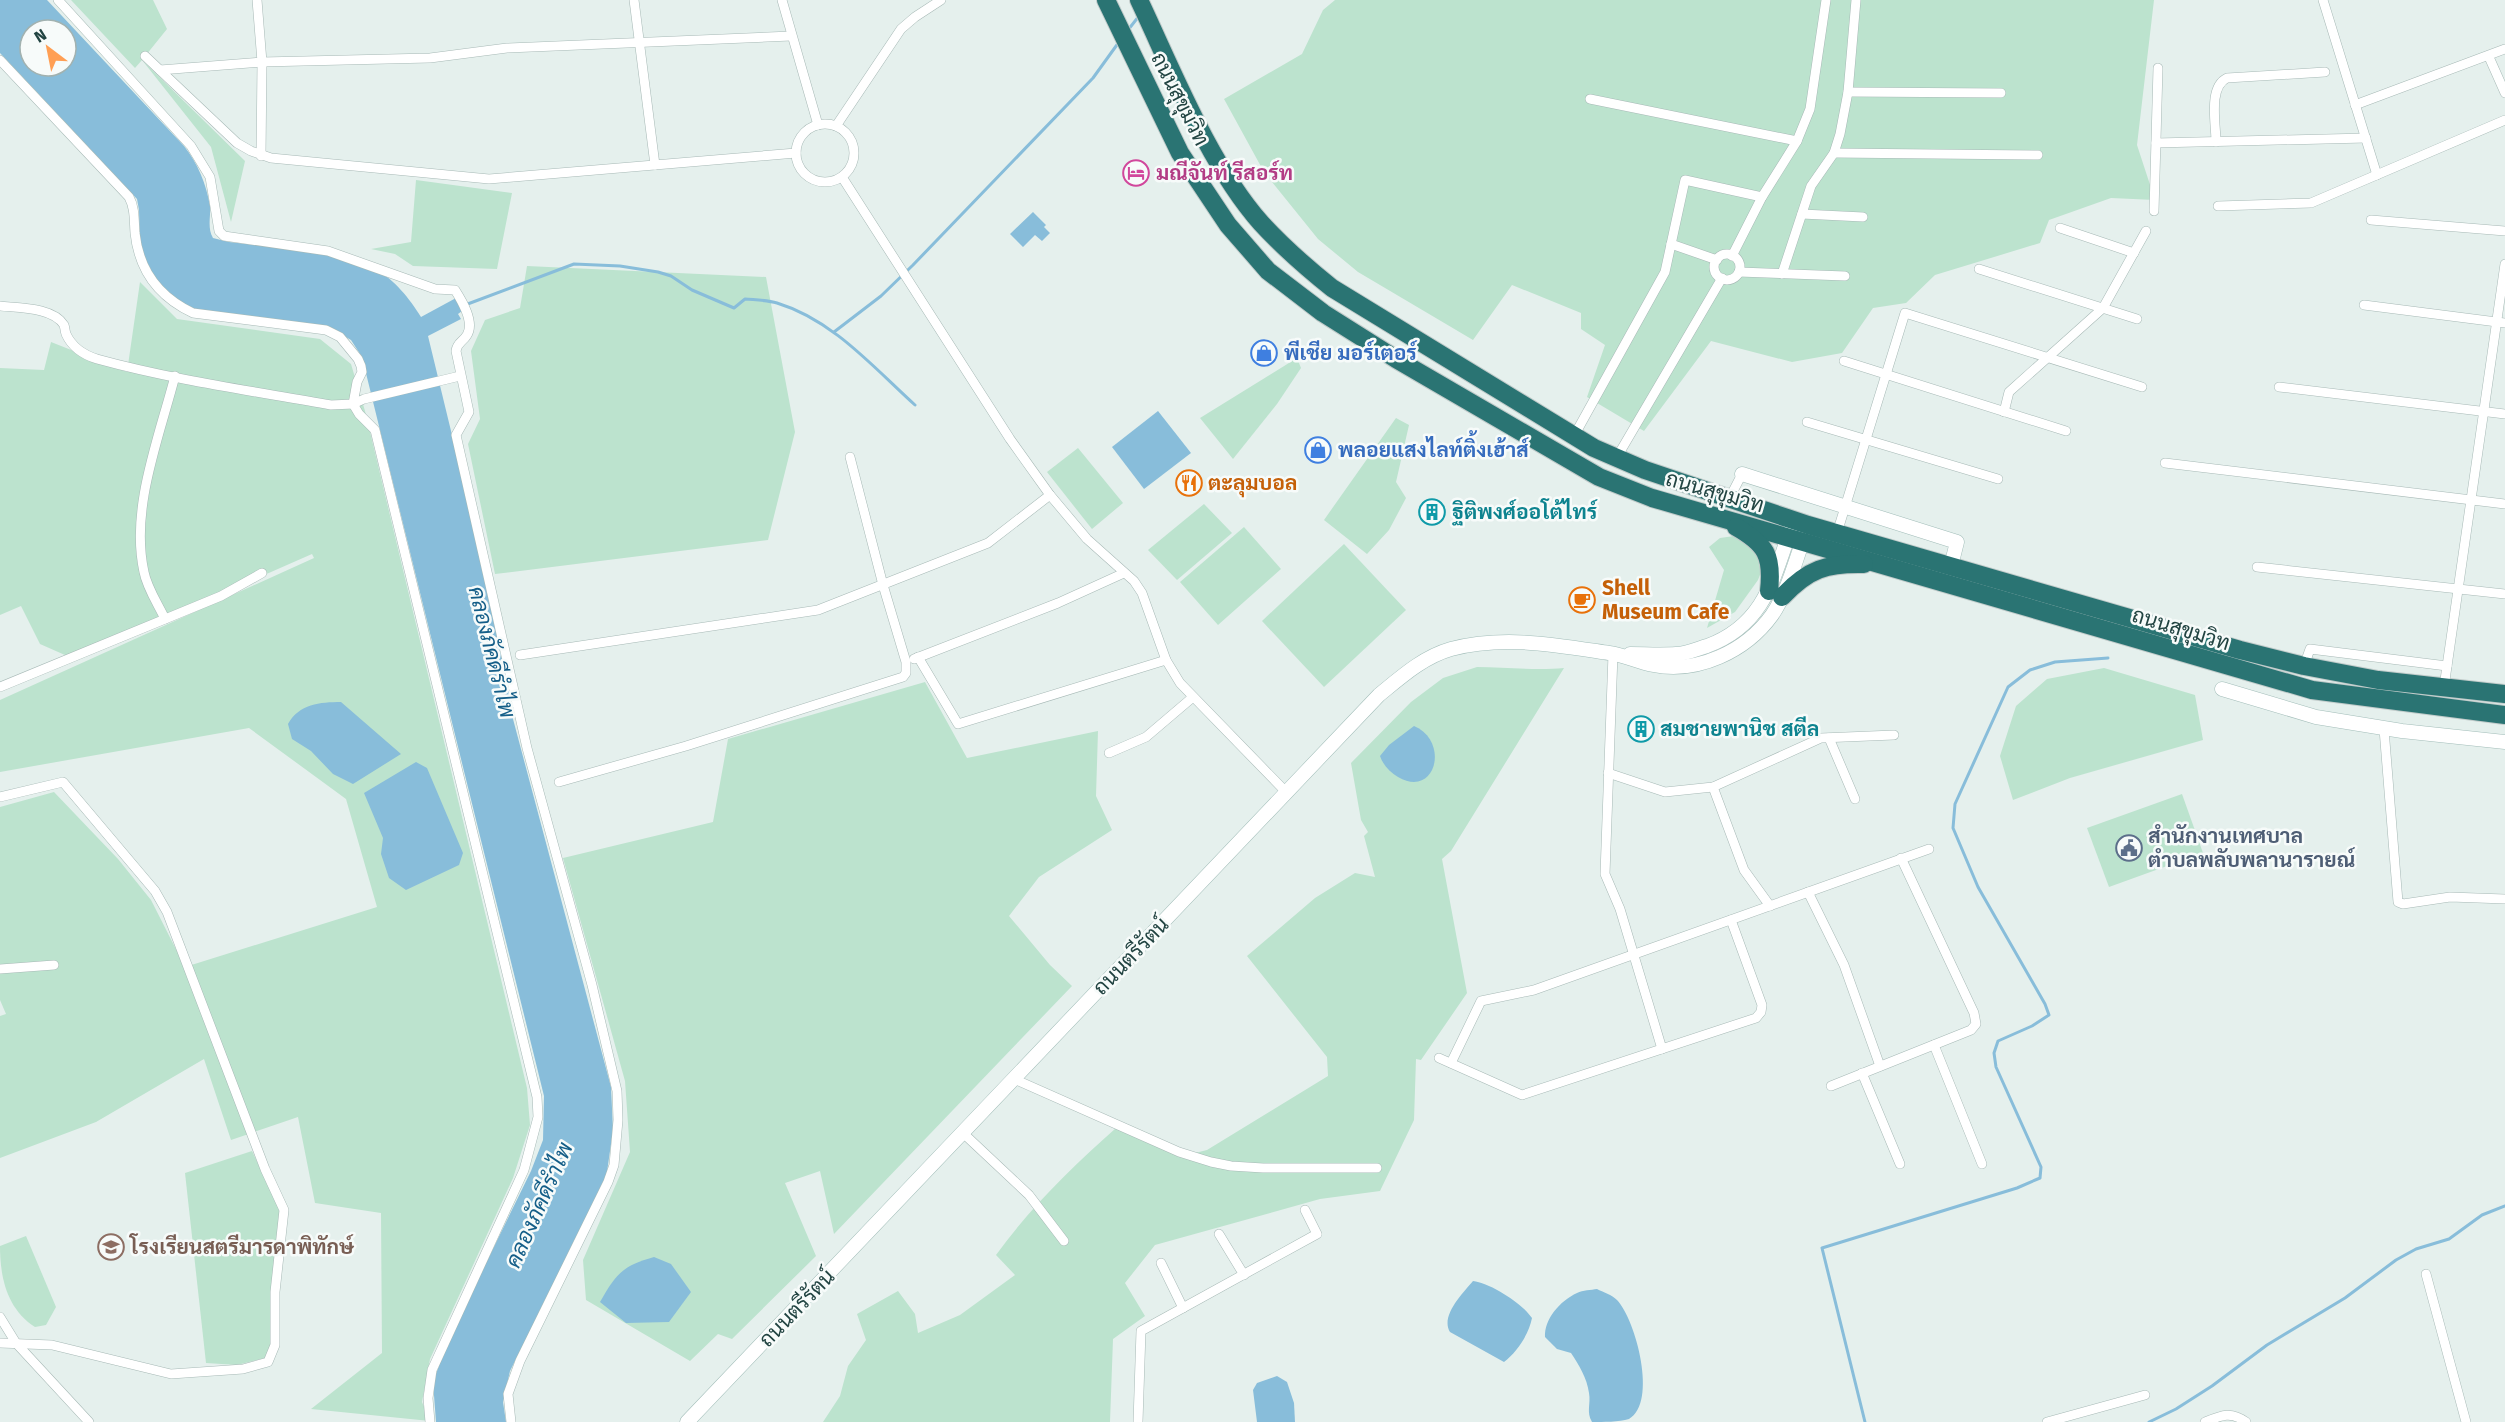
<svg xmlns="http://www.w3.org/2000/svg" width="2505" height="1422" font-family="'Fira Sans',Sarabun,sans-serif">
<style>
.green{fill:#bce3ce}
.water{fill:#88bdda;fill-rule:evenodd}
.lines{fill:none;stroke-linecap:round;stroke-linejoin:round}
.stream{stroke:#88bdda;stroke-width:3}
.street-casing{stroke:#a7b9b6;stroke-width:10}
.secondary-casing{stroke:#a2bdb9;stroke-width:15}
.highway-casing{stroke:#c1cbca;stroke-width:20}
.street{stroke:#fff;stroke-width:9}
.secondary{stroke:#fff;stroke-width:14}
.highway{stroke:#2a7473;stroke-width:18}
.labels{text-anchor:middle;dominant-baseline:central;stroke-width:5;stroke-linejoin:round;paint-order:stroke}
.street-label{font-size:21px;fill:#224442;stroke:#f7fbfa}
.hotel-label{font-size:21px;font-weight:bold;fill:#b23c85;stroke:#f7fbfa;text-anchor:start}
.shop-label{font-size:21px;font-weight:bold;fill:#366cbe;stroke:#f7fbfa;text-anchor:start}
.food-label{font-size:21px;font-weight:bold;fill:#c56008;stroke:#f7fbfa;text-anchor:start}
.culture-label{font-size:21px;font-weight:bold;fill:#0d838f;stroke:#f7fbfa;text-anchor:start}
.service-label{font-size:21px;font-weight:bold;fill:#4e5e75;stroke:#f7fbfa;text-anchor:start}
.education-label{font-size:21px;font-weight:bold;fill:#785e54;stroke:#f7fbfa;text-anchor:start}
.water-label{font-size:22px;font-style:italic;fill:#145e88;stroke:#f7fbfa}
</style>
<rect width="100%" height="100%" fill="#e5f0ed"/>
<g class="green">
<polygon points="71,0 153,0 167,29 142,60 245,161 231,222 211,147 142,60 135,68"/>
<polygon points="1335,0 2154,0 2137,145 2155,200 2111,198 2049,220 2040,243 1935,275 1906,303 1873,308 1842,353 1792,362 1711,341 1644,431 1587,397 1605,345 1581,329 1581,313 1512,285 1473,340 1358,272 1318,239 1264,172 1224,99 1302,54 1323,10"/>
<polygon points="416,180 512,193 497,269 413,266 395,254 371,249 411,242"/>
<polygon points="527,266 766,277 795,432 768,540 495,574 468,444 480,419 471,351 485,320 520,308"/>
<polygon points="140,282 177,319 320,339 351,364 365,411 527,1088 530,1125 513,1178 430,1359 422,1402 430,1421 311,1409 382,1353 381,1213 315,1203 298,1117 231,1140 204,1059 96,1122 0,1158 0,1016 6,1014 0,1000 0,807 54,792 118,859 151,900 185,967 377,907 346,799 249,728 0,772 0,700 314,558 312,554 74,659 40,644 21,606 0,615 0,368 44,370 51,342 127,372"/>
<polygon points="1297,358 1301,368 1277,404 1233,459 1200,418"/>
<polygon points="1396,418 1409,425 1396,482 1406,498 1389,530 1367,554 1324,520"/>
<polygon points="1078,448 1123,503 1092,529 1047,472"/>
<polygon points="1204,504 1232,533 1177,580 1148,550"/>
<polygon points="1244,527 1281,569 1218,625 1180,582"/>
<polygon points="1734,536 1754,547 1763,567 1758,580 1735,612 1707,628 1724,570 1709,547 1720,538"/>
<polygon points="1344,544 1406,610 1324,687 1262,621"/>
<path d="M1477,667c28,0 59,4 87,1l-113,183 -9,8 25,134 -46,67 -5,-1 -2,61 -34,71 -60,8 -165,46 -30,38 20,33 -32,23 -3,83h-287l17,-26 8,-30 18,-26 -9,-26 41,-23 17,23 3,19 42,-18 55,-40 -19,-20c34,-47 76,-88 120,-127l67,28 24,-6 121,-74 -1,-19 -80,-101 68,-58 40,-25 20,4 -11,-41 4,-4 -7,-12 -10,-57 60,-61 32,-24z"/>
<polygon points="2104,668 2195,695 2203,740 2070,778 2013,800 2000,756 2016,706 2047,679"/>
<polygon points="925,682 967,758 1098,731 1096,796 1112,830 1039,877 1009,916 1050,965 1072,986 834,1234 820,1171 785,1183 816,1256 732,1339 718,1334 690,1361 586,1300 583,1260 630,1152 625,1081 563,858 713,822 728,739"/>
<polygon points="2182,794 2203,853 2109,887 2087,828"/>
<polygon points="252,1151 280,1211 271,1346 265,1358 237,1365 206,1363 185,1173"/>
<path d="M26,1236l30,71 -10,18 -11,2c-28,-18 -35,-49 -35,-81z"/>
</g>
<g class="water">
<path d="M0,0h47l137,146c14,18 22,37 26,60 1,10 -3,22 3,32l16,4c47,6 103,6 147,28 18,9 34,29 45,47l35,-19 6,13 -4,3 3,5 -33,17 71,293 14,90 98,368 2,43 -7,49 -96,192 -7,31 3,20h-70l-3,-40 15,-41 83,-170 12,-31 1,-44 -182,-739 -11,-17 -17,-10 -130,-18 -21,-7 -24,-19 -19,-35 -1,-41 -2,-11 -137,-146zM30,30h36v36h-36z"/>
<polygon points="1033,212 1046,225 1044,227 1050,233 1042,241 1035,235 1023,247 1010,234"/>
<polygon points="1158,411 1191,453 1144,489 1112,447"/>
<path d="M341,702l60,52 -48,30 -20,-10 -22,-23 -19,-12 -4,-15c11,-20 32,-22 53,-22z"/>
<path d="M1414,726c36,15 22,73 -16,51 -8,-5 -15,-12 -18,-21l9,-11z"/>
<polygon points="416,762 427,768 463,853 459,865 406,890 389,878 381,854 383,838 364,793"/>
<path d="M654,1257l17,7 20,28 -22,30 -43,1 -26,-21c16,-28 22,-36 54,-45z"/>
<path d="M1473,1281c17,2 49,22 59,37 -3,16 -15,34 -28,44l-54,-30c-10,-16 13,-39 23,-51z"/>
<path d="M1597,1289c6,3 15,6 20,11 19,20 41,103 12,119 -10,3 -26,3 -37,3 -6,-10 -1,-18 -3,-29 -2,-15 -10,-28 -18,-40l-14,-4 -12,-12c-1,-18 15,-36 32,-44 6,-3 14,-3 20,-4z"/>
<polygon points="1277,1376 1287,1382 1294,1403 1295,1422 1257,1422 1253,1390 1257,1383"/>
</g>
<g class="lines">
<g class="stream">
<polyline points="1128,30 1139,16"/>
<path d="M465,305l109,-41 46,2 38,6 13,4 21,14 42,18 11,-9c11,1 22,1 32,4 56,17 96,64 138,102"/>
<polyline points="834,332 881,296 913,265 1093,78 1119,42"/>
<polyline points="1865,1422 1822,1248 2017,1188 2040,1178 2041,1167 1996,1067 1994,1053 1998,1041 2032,1026 2049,1015 2045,1004 1978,887 1953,828 1955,804 2008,687 2030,670 2055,662 2108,658"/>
<polyline points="2149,1422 2176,1409 2212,1386 2267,1345 2345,1298 2396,1260 2416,1249 2449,1239 2482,1215 2505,1206"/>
</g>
<g class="street-casing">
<g id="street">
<path d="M58,0l133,146 19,31 9,54 5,5 104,15 107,38 20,1c7,11 20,32 12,45 -4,7 -10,7 -11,16l13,61 -13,23 71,313 65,237 25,106 1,29 -4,45 -6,17 -88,179 -12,33 3,28"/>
<polyline points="257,0 262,62 261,156"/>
<polyline points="634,0 655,165"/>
<polyline points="782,0 818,125"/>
<polyline points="2323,0 2377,175"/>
<polyline points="145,56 237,143 251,151 271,158 489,179 796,153"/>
<polyline points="2489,57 2505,93"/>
<path d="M0,60l129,137c6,11 5,23 6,36 4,38 24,64 58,80l133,17 14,7 18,22 3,7 1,6 -5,10 -4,22 6,10 16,16 162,667 1,20 -14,53 -92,200 -4,28 2,24"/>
<polyline points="160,70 262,62 430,58 507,48 791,36"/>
<polyline points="1848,92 2001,93"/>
<polyline points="1590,99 1797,141"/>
<polyline points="2355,105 2505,49"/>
<circle cx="825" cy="153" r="29"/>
<polyline points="836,126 901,29 915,17 941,0"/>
<path d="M2216,142c0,-18 -8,-55 11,-64l98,-6"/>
<polyline points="2156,143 2366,138"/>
<polyline points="1834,153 2038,155"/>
<polyline points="842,177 1010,439 1050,495 1087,539 1134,581 1142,593 1166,660 1180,683 1286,792"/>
<polyline points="2218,206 2311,203 2505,120"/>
<polyline points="2154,211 2158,68"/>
<polyline points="1802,214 1863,217"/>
<polyline points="2371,220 2505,231"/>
<polyline points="2060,228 2134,253"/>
<polyline points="1671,244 1717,260"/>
<circle cx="1727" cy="267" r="13"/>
<polyline points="1732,256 1762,197 1797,141 1810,109 1826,0"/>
<polyline points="1979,269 2137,319"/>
<polyline points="1739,272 1845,276"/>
<polyline points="1782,274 1811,186 1834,153 1840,134 1848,92 1856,0"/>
<polyline points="2364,305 2505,323"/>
<path d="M0,306c18,2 53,1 64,19 1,3 1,6 2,9 6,13 18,21 31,25 76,21 156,32 234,46l22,-1 11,-5 96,-23"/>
<polyline points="1844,361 2066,431"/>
<polyline points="2279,387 2505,414"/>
<polyline points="2004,412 2009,392 2103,308 2146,231"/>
<polyline points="1807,422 1998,479"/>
<polyline points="1574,436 1665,272 1685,180 1762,197"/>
<polyline points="1617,457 1722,278"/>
<polyline points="2165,463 2505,504"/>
<polyline points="1729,499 1742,474"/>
<polyline points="1837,533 1905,313 2142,387"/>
<polyline points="2257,567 2505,594"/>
<path d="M165,619c-7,-15 -18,-31 -21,-47 -14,-63 15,-134 31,-196"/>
<polyline points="1613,654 1605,874 1620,909 1662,1049"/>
<polyline points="520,655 818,610 988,543 1050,495"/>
<polyline points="918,657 958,724 1166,660"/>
<polyline points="914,659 1058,603 1124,573"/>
<polyline points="2304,666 2310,649 2447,666"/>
<polyline points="0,687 221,596 262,573"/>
<polyline points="2444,687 2505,264"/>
<polyline points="2384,729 2398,902 2403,904 2450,897 2505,899"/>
<polyline points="1829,738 1855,799"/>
<polyline points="1109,753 1146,737 1193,697"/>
<polyline points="1608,773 1665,792 1713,787 1821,738 1894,735"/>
<polyline points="559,782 686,746 903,677 906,673 906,662 883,585 850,457"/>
<polyline points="1713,787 1744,870 1770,906"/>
<polyline points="0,797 63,782 155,891 167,912 265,1169 284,1210 275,1292 275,1345 268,1362 243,1369 171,1374 52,1345 0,1343"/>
<polyline points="1808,892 1844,965 1880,1066"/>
<polyline points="0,969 54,965"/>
<polyline points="1934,1045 1982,1164"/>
<polyline points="1439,1058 1522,1095 1756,1018 1761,1012 1762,1005 1731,920"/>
<polyline points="1451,1063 1481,1001 1534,990 1929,849"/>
<polyline points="1862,1073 1900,1164"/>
<polyline points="1014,1079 1179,1152 1211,1162 1231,1166 1263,1168 1377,1168"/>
<polyline points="1831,1086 1971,1030 1976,1024 1974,1013 1901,858"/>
<polyline points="963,1133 1029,1195 1064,1241"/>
<polyline points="1219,1234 1244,1275"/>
<polyline points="1161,1263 1183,1308"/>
<polyline points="2426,1274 2466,1422"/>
<polyline points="0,1317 16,1343 89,1422"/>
<polyline points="1138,1422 1141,1331 1317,1234 1305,1210"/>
<polyline points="2047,1422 2145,1395"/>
<path d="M2205,1422c17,-7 26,-11 41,0"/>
</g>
</g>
<g class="secondary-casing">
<g id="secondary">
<polyline points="1742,474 1957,542 1951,566"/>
<path d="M1630,654c15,0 31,1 46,0 10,0 21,-5 31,-8 57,-21 66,-66 84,-118"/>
<polyline points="2222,689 2316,717 2402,731 2505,742"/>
<path d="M687,1422l692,-727c22,-18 44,-38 72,-46 53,-14 105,-4 158,4 15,2 29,9 44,12 45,9 93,-14 119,-50 16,-23 23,-54 33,-80"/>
</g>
</g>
<g class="highway-casing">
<g id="highway">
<polyline points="1106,0 1180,153 1228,225 1268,271 1323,313 1396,359 1599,477 1652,498 2312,690 2505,715"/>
<path d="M1139,0c34,72 70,164 122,223 22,24 46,45 71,65l262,160 51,22 163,55 432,125 64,16 74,14 127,14"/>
<path d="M1736,527c30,17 37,29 33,64"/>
<path d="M1782,597c26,-28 45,-34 82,-33"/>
</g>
</g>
<use href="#street" class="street"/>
<use href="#secondary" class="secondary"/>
<use href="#highway" class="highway"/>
</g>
<defs>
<g id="hotel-ring" transform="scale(1.35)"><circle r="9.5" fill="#f7fbfa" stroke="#d1479c" stroke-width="1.5"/><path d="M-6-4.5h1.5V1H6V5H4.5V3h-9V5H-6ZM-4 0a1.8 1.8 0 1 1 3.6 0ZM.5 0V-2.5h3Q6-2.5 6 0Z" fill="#d1479c"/></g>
<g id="shop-ring" transform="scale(1.35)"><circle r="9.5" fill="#f7fbfa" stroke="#3f7fe0" stroke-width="1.5"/><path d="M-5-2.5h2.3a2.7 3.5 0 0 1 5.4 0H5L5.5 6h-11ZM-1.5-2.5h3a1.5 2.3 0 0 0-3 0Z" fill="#3f7fe0"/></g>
<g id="restaurant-ring" transform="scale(1.35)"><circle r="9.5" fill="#f7fbfa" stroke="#e8710a" stroke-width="1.5"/><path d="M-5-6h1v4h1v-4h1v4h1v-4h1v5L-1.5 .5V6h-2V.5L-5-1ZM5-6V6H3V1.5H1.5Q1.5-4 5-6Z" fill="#e8710a"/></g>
<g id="building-ring" transform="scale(1.35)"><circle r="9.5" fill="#f7fbfa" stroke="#0f9aa8" stroke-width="1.5"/><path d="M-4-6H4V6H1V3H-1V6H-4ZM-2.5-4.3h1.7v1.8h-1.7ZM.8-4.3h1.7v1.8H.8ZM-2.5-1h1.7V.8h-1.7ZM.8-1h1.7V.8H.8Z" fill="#0f9aa8"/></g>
<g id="cafe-ring" transform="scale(1.35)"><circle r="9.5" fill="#f7fbfa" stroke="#e8710a" stroke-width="1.5"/><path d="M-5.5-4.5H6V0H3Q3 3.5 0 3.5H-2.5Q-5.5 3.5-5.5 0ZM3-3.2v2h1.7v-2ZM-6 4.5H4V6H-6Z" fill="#e8710a"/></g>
<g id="civic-ring" transform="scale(1.35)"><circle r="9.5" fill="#f7fbfa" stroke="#5c6f8a" stroke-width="1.5"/><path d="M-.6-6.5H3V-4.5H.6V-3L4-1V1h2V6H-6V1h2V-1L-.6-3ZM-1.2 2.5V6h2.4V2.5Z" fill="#5c6f8a"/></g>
<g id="school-ring" transform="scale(1.35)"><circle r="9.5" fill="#f7fbfa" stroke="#8d6e63" stroke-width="1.5"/><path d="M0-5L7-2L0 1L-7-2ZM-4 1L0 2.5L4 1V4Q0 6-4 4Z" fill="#8d6e63"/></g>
</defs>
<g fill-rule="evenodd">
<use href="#hotel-ring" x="1136" y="173"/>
<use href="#shop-ring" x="1264" y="353"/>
<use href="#shop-ring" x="1318" y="450"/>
<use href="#restaurant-ring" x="1189" y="483"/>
<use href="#building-ring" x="1432" y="512"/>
<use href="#cafe-ring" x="1582" y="600"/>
<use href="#building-ring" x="1641" y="729"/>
<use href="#civic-ring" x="2129" y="848"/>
<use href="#school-ring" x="111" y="1247"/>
</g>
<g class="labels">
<g class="street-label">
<text transform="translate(1180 99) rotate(63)">ถนนสุขุมวิท</text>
<text transform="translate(1715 492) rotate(16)">ถนนสุขุมวิท</text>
<text transform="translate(2181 629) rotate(17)">ถนนสุขุมวิท</text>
<text transform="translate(1131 956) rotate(-46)">ถนนตรีรัตน์</text>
<text transform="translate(797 1308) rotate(-46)">ถนนตรีรัตน์</text>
</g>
<g class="hotel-label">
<text x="1156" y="173">มณีจันท์ รีสอร์ท</text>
</g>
<g class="shop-label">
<text x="1284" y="353">พีเชีย มอร์เตอร์</text>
<text x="1338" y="450">พลอยแสงไลท์ติ้งเฮ้าส์</text>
</g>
<g class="food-label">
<text x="1208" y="483">ตะลุมบอล</text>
<text x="1602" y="588">Shell<tspan x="1602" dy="24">Museum Cafe</tspan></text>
</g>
<g class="culture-label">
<text x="1452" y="512">ฐิติพงศ์ออโต้ไทร์</text>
<text x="1660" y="729">สมชายพานิช สตีล</text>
</g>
<g class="service-label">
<text x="2148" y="836">สำนักงานเทศบาล<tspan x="2148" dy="24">ตำบลพลับพลานารายณ์</tspan></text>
</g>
<g class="education-label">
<text x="130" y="1247">โรงเรียนสตรีมารดาพิทักษ์</text>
</g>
<g class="water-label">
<text transform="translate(492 652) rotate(76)">คลองภัคดีรำไพ</text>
<text transform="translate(539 1205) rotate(-66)">คลองภัคดีรำไพ</text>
</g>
</g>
<g transform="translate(48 48) rotate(328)"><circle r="28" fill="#f7fbfa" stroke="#a2b2b0" stroke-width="1.5"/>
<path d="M0-4.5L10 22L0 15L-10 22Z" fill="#ff9f54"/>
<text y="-9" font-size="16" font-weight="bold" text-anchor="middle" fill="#224442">N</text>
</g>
</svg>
